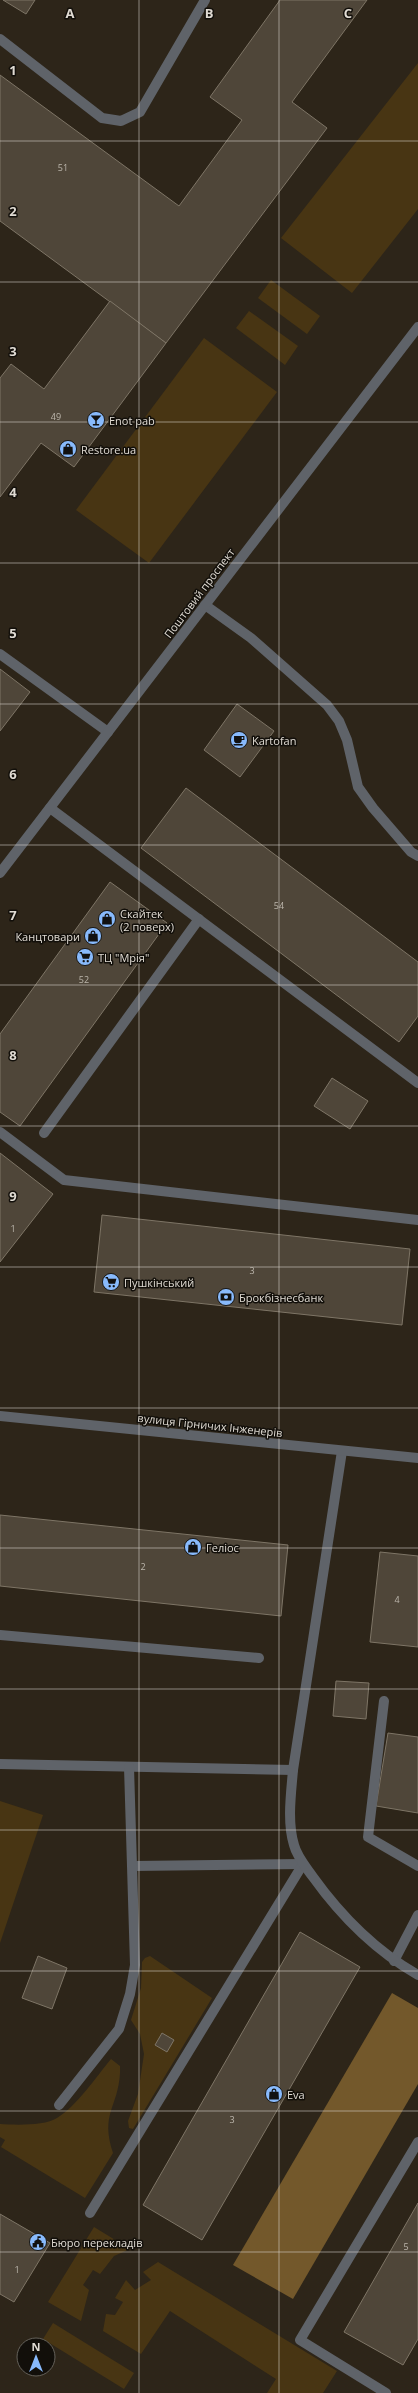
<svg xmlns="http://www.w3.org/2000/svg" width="418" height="2393" font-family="'Open Sans',sans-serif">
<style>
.green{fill:#483513}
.forest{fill:#73582b}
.building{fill:#4f4639;stroke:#7e7566}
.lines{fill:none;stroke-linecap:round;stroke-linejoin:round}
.service{stroke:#5f6369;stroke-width:10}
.minor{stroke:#5f6369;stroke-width:10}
.tertiary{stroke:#5f6369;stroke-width:10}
.grid{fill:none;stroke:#e0dbd3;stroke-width:1;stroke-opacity:0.55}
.labels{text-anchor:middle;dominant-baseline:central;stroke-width:3;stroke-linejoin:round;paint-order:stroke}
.number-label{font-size:9px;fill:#bcb6ac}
.poi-label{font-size:11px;fill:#e0dbd3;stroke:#120f0a;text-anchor:start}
.street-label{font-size:11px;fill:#e0dbd3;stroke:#120f0a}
.grid-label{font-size:13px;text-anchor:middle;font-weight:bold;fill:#e0dbd3;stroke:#120f0a;stroke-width:3;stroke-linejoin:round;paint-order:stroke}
</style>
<rect width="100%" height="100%" fill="#2d2519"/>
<g class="green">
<polygon points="418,63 418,209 352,293 281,238"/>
<polygon points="271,280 320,316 307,334 258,298"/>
<polygon points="249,311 298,346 285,365 236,328"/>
<polygon points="204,338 277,392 149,563 76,510"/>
<polygon points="0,1801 43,1815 0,1943"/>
<polygon points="150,1956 212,1998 133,2129 129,2128 128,2121 138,2094 144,2054 140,2034 131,2020 141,1988 142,1962 145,1958"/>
<path d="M111,2059l9,7v7c-2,35 -20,40 -7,80l-28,45 -84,-51 4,-7 -5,-3v-13c15,1 45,2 57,-6 20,-12 39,-41 54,-59z"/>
<polygon points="94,2227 130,2249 114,2256 100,2274 93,2270 83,2285 89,2290 81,2321 48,2302"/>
<polygon points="158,2262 337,2371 323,2393 267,2393 276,2379 170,2311 141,2354 103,2331 106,2314 115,2315 123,2302 115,2298 126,2280 135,2290 151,2280 143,2272"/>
<polygon points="53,2323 134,2373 124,2389 43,2339"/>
</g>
<polygon class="forest" points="392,1993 418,2008 418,2084 293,2299 233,2265"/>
<g class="building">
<polygon points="3,0 35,0 26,14"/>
<polygon points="280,0 367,0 292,102 327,128 166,343 0,221 0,75 179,206 242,120 210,97"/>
<polygon points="110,301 166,343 74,467 41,443 0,497 0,378 11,364 44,389"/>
<polygon points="0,669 30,692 0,731"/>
<polygon points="237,704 274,731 240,777 204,750"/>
<polygon points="186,788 418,962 418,1016 399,1042 141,848"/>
<polygon points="110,882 167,923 20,1126 0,1112 0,1034"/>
<polygon points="332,1078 368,1101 350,1129 314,1106"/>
<polygon points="0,1153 53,1194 0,1262"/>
<polygon points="102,1215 410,1249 402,1325 94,1292"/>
<polygon points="0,1515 288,1545 281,1616 0,1586"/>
<polygon points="380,1552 418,1556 418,1647 370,1642"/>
<polygon points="336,1681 369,1683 366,1719 333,1716"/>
<polygon points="388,1733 418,1737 418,1813 376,1806"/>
<polygon points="300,1932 360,1967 202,2240 143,2205"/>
<polygon points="38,1956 67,1968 52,2009 22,1998"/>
<polygon points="162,2033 174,2040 167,2052 155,2045"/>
<polygon points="418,2203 418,2339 403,2365 344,2332"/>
<polygon points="0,2214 50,2243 14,2302 0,2294"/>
</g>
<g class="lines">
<g class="service">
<polyline points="0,39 102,118 121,121 140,112 205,0"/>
<polyline points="205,605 251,638 327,705 339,721 347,740 358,787 373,808 411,852 418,856"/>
<polyline points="0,654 108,732"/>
<polyline points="50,808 418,1083"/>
<polyline points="0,1132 64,1180 418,1220"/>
<polyline points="44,1133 199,919"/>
<polyline points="0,1635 259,1658"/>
<polyline points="384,1701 368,1837 418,1866"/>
<polyline points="0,1764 293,1770"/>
<polyline points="133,1866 303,1864"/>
<polyline points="394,1961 418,1915"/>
<polyline points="59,2105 119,2029 130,1994 135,1965 129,1767"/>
<polyline points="90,2213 303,1864"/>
<polyline points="386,2393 300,2340 418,2142"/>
</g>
<path class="minor" d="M342,1451l-49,319c-2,24 -6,52 1,75 3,12 12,22 19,32 28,39 63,74 105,98"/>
<g class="tertiary">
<polyline points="0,873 418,327"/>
<polyline points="0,1416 418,1458"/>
</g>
</g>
<path class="grid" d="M139,0v2393M279,0v2393M0,141h418M0,282h418M0,422h418M0,563h418M0,704h418M0,845h418M0,985h418M0,1126h418M0,1267h418M0,1408h418M0,1548h418M0,1689h418M0,1830h418M0,1971h418M0,2111h418M0,2252h418"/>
<defs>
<g id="bar-disc" transform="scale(0.9)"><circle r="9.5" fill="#88bafc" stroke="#120f0a"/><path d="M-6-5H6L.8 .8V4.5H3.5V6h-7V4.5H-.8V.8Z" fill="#111"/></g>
<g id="shop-disc" transform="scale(0.9)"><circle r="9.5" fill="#88bafc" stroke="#120f0a"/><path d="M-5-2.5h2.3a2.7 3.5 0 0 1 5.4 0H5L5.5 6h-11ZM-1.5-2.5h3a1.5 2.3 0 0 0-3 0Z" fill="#111"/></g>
<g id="cafe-disc" transform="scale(0.9)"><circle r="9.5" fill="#88bafc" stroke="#120f0a"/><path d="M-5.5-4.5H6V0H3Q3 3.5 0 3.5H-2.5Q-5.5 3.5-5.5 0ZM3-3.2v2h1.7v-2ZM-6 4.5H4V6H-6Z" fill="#111"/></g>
<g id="supermarket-disc" transform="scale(0.9)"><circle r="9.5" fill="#88bafc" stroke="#120f0a"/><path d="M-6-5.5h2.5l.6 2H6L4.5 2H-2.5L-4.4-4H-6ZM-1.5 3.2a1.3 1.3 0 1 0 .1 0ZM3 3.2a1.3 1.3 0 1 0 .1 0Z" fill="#111"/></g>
<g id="bank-disc" transform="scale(0.9)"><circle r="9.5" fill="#88bafc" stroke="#120f0a"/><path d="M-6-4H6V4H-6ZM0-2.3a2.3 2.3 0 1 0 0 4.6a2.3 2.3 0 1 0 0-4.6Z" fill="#111"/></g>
<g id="civic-disc" transform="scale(0.9)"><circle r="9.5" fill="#88bafc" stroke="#120f0a"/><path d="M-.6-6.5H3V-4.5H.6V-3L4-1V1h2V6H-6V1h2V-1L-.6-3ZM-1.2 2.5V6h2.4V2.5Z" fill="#111"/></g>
</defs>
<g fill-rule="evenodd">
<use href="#bar-disc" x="96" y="420"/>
<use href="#shop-disc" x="68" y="449"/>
<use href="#cafe-disc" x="239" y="740"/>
<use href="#shop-disc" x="107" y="919"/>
<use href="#shop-disc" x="93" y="936"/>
<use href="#supermarket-disc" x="85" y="957"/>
<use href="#supermarket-disc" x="111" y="1282"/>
<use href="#bank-disc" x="226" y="1297"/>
<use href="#shop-disc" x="193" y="1547"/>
<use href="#shop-disc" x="274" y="2094"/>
<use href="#civic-disc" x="38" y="2242"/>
</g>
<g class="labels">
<g class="number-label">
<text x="63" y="167">51</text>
<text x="56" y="416">49</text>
<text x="279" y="905">54</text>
<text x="84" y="979">52</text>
<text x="13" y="1228">1</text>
<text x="252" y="1270">3</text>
<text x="143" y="1566">2</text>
<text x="397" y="1599">4</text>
<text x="232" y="2119">3</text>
<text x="406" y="2246">5</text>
<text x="17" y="2269">1</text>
</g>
<g class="poi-label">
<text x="109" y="420">Enot pab</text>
<text x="81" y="449">Restore.ua</text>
<text x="252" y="740">Kartofan</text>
<text x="120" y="913">Скайтек<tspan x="120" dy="13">(2 поверх)</tspan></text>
<text x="80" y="936" text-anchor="end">Канцтовари</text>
<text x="98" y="957">ТЦ "Мрія"</text>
<text x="124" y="1282">Пушкінський</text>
<text x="239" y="1297">Брокбізнесбанк</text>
<text x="206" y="1547">Геліос</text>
<text x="287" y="2094">Eva</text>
<text x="51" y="2242">Бюро перекладів</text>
</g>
<g class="street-label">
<text transform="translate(199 593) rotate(-53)">Поштовий проспект</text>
<text transform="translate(210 1425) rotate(6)">вулиця Гірничих Інженерів</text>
</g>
</g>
<g class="grid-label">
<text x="70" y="18">A</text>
<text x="209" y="18">B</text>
<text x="348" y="18">C</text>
<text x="13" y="75">1</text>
<text x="13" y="216">2</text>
<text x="13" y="356">3</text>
<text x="13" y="497">4</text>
<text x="13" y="638">5</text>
<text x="13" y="779">6</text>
<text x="13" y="920">7</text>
<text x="13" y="1060">8</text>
<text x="13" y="1201">9</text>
</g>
<g transform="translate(36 2357)"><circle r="19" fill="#120f0a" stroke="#64615a"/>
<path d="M0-3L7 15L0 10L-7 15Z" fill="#88bafc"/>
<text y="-6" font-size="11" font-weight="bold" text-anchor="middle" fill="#e0dbd3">N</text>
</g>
</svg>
